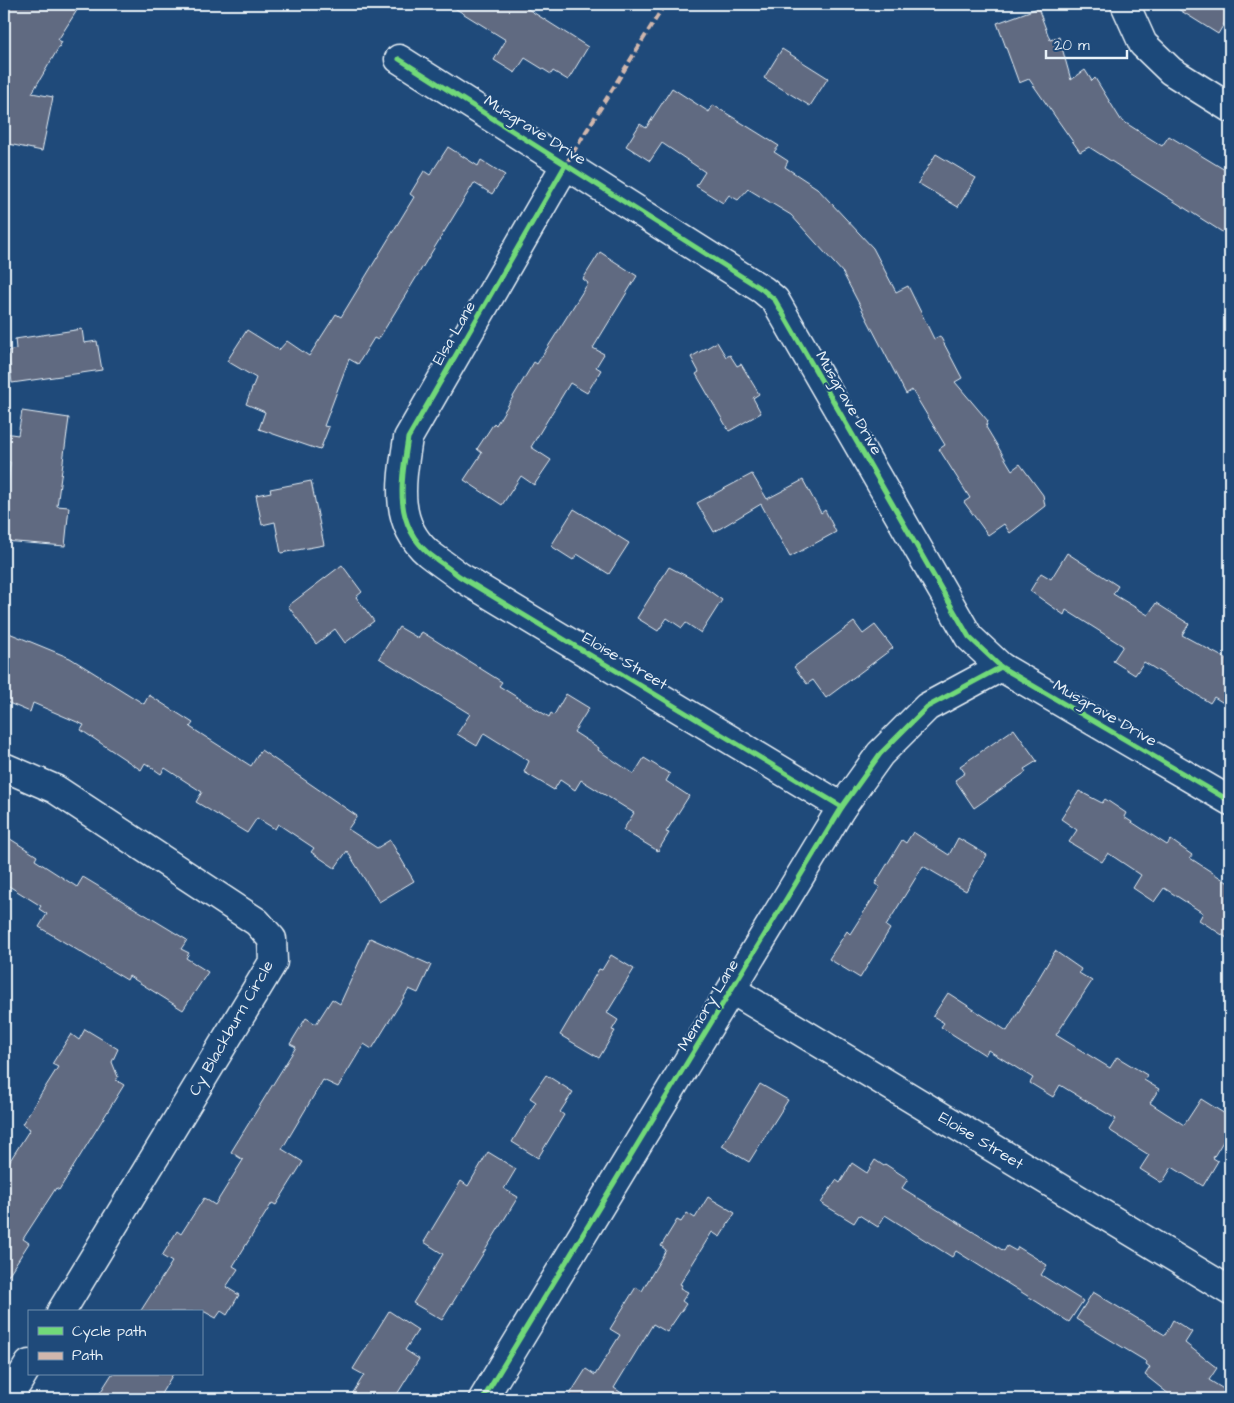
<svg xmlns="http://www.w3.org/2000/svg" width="1234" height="1403" font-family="'Architects Daughter',sans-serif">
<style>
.building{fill:#606a81;stroke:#e8f1f8}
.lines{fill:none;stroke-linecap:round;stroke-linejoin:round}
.minor-casing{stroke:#e8f1f8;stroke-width:31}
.minor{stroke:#1f4a7a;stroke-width:28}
.quiet{stroke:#d1b7ad;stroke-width:4;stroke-dasharray:8 4;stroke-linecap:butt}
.cycleway-casing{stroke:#1f4a7a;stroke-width:8}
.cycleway{stroke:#71d979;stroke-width:5}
.labels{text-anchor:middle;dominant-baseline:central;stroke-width:4.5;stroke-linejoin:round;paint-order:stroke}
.street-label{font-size:16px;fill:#e8f1f8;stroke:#1f4a7a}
</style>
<rect width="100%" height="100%" fill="#1f4a7a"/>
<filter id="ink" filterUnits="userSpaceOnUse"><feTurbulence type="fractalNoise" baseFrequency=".02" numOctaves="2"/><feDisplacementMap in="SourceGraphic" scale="10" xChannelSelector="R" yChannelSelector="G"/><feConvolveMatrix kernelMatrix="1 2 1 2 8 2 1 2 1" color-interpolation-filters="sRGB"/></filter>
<g filter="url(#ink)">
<g class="building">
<polygon points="10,4 81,4 58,40 62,42 32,93 53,97 42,151 4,143 4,14"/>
<polygon points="448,4 520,4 588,47 568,80 553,71 551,74 525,58 515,73 494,60 506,40"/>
<polygon points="1170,4 1230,4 1230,14 1218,34"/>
<polygon points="1038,8 1050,40 1059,37 1071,80 1085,70 1092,81 1095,78 1121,120 1162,146 1169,136 1230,173 1230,237 1089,147 1080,152 1029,79 1019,83 997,23"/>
<polygon points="782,49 828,78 810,106 764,78"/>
<polygon points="672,88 709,112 713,105 779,146 774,152 788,161 785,167 817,188 873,248 896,292 908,286 934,339 940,336 962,378 955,382 988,421 986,427 1012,470 1020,464 1043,495 1045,506 1010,533 1004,524 988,535 964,502 970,498 939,449 945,445 912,390 906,394 843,273 791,215 748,189 738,200 729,195 723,203 696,186 705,172 662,143 650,161 626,146 640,124 646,128"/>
<polygon points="448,147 478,166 481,160 505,175 492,194 474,183 378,340 374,338 358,364 349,359 324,426 329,427 320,450 259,429 265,412 246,404 256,378 227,361 247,330 279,350 287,341 309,356 336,314 341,317 414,197 410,194 424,171 430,175"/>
<polygon points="936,154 976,178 958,207 918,183"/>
<polygon points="600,252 637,276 593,348 604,354 596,367 601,370 587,393 570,383 531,447 551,460 534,485 521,476 502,505 464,480 482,453 477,449 494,423 496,425 534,362 537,364 553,339 588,283 583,279"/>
<polygon points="82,329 84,343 97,341 102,370 12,383 8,351 16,349 15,339"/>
<polygon points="717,342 726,357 730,355 737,366 741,364 759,394 753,398 761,413 729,431 696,374 699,372 691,357"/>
<polygon points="22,411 69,418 57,506 69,507 65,546 4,541 10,462 4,461 4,433 18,435"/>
<polygon points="752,474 767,499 803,480 821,513 825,510 836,532 790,557 761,504 714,532 697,503"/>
<polygon points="311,481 324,545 281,553 275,522 262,525 256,495 271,492 270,489"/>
<polygon points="574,509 629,543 609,574 577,554 573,560 551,546"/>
<polygon points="1067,553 1118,586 1113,594 1148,615 1156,603 1189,624 1182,635 1230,661 1230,707 1214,697 1210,703 1144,662 1135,675 1113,661 1123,646 1066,610 1064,615 1030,591 1041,573 1051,579"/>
<polygon points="342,565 362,592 356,597 374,621 345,643 335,629 316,644 288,606"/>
<polygon points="669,567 694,580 722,600 701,633 686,623 682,628 667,618 658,631 637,618"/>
<polygon points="854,622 863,634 875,625 893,648 826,698 813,680 807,684 794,667"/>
<polygon points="399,627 418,638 422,632 502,682 499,686 549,717 551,713 554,715 566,694 589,708 574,732 599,748 598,750 634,774 644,758 670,774 666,781 689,796 666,832 669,833 658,851 623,830 634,813 581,780 575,790 560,780 554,790 524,772 529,761 484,733 477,746 457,734 470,714 379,658"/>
<polygon points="4,631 70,658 144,704 149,695 193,723 190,727 251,766 261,750 357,816 348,829 377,848 390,840 414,881 379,902 347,851 335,868 311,852 314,848 278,824 275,829 257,818 247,833 196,802 202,792 165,768 161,774 145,763 141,770 81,730 84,725 33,703 30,712 4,701"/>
<polygon points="1014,729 1037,761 1024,769 1026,772 974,808 955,780 965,773 960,766"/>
<polygon points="1079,791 1102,803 1105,799 1126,813 1124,817 1167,845 1171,840 1192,855 1190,858 1230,884 1230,940 1199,920 1203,913 1164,888 1154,902 1133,888 1141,875 1108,853 1102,862 1069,842 1077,830 1061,819"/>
<polygon points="913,832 949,855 958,838 987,855 966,891 923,866 886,926 890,929 860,978 829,959 847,931 850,934 880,887 875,884 902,840 906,843"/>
<polygon points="4,835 37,856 35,860 77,887 83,877 187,940 181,949 189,953 186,958 208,972 183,1010 129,976 127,980 39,927 47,914 39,909 41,906 4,883"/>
<polygon points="370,938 431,965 418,993 409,989 372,1049 364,1044 338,1087 323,1080 282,1149 303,1162 276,1205 272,1203 233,1266 238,1269 226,1287 239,1295 227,1315 221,1311 216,1318 205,1312 140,1312 172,1262 162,1256 177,1231 181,1234 204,1198 215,1205 243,1160 231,1152 296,1047 290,1044 306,1018 316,1024 332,999 340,1004"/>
<polygon points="1055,951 1081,969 1079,973 1092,981 1056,1035 1110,1068 1117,1057 1147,1075 1144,1080 1159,1089 1150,1103 1184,1125 1201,1099 1230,1117 1230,1130 1213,1158 1218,1161 1203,1186 1172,1167 1162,1183 1140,1169 1149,1155 1109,1130 1116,1119 1060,1085 1053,1097 1030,1083 1033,1078 988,1050 985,1055 941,1027 944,1023 933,1016 948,993 1007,1031"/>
<polygon points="611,955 634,969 607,1013 618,1020 612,1030 615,1031 599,1058 560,1035 599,969 602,970"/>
<polygon points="85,1029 118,1049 112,1062 118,1077 116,1080 124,1085 59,1190 56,1188 23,1239 29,1243 4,1282 4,1170 30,1129 22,1124 58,1067 52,1064 71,1034 79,1040"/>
<polygon points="546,1075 573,1092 560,1112 564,1115 538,1158 512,1142 536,1102 530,1098"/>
<polygon points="760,1084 788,1100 749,1162 722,1146"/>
<polygon points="488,1152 516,1169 504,1189 518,1197 442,1320 413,1303 443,1254 424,1242 461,1181 468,1186"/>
<polygon points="875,1160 884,1166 885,1164 908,1179 902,1188 967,1228 1004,1251 1007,1246 1016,1251 1018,1247 1047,1265 1041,1275 1083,1301 1069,1322 956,1251 952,1257 885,1215 878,1227 859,1215 854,1223 821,1203 836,1180 840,1183 852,1163 867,1173"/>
<polygon points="708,1197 735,1213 720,1237 712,1232 680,1284 682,1285 680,1288 688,1292 682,1301 686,1304 667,1332 653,1324 614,1388 631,1399 567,1399 586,1369 595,1375 620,1335 610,1329 636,1287 642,1291 666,1250 661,1246 677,1220 681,1222 687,1213 695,1218"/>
<polygon points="1093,1292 1165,1335 1173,1320 1192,1332 1185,1343 1217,1368 1209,1380 1230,1393 1230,1399 1175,1399 1145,1375 1150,1367 1146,1364 1147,1362 1076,1319"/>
<polygon points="389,1311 418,1330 405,1350 419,1359 394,1399 349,1399 364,1375 353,1369"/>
<polygon points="112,1374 173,1374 158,1399 96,1399"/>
</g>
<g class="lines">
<g class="minor-casing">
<g id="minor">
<polyline points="1125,4 1143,44 1171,71 1230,108"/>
<polyline points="399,59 763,290 775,300 969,637 1001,667 1230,801"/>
<path d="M566,164l-158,274c-6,40 -16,84 20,115 10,8 21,15 31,23l383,231"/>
<polyline points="4,767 55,789 257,922 272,939 273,962 61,1312"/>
<path id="s1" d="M732,990l498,301"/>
<polyline points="8,1399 29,1364"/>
<polyline points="483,1399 842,807 880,754 927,707 1001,667"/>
</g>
</g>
<use href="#minor" class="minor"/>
<polyline class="quiet" points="566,164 665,4"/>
<g class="cycleway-casing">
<g id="cycleway">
<polyline points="399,59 763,290 775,300 969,637 1001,667 1230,801"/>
<path d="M566,164l-158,274c-6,40 -16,84 20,115 10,8 21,15 31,23l383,231"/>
<polyline points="483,1399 842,807 880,754 927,707 1001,667"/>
</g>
</g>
<use href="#cycleway" class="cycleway"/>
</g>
</g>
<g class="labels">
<g class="street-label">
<text transform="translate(535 130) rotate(32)">Musgrave Drive</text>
<text transform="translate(454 333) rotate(-60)">Elsa Lane</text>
<text transform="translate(849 403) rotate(60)">Musgrave Drive</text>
<text transform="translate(625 661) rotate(31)">Eloise Street</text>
<text transform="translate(1105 713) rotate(30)">Musgrave Drive</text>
<text transform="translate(708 1005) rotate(-59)">Memory Lane</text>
<text transform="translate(231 1028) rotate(-60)">Cy Blackburn Circle</text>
<text stroke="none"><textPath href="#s1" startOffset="291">Eloise Street</textPath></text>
</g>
</g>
<rect width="1234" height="1403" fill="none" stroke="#1f4a7a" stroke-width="20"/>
<rect x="10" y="10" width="1214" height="1383" fill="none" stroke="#e8f1f8" stroke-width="2" filter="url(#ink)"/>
<rect x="28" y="1310" width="175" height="65" fill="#1f4a7a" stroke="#6f8dac"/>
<rect x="38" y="1327" width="25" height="8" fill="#71d979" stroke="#6f8dac"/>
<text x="72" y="1336" font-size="15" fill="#e8f1f8">Cycle path</text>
<rect x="38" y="1352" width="25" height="8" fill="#d1b7ad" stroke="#6f8dac"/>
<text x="72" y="1360" font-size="15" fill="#e8f1f8">Path</text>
<path d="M1046 50v8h81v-8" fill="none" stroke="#e8f1f8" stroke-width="2.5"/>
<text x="1054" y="50" font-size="15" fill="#e8f1f8" stroke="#1f4a7a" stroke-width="4" paint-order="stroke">20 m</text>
</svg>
